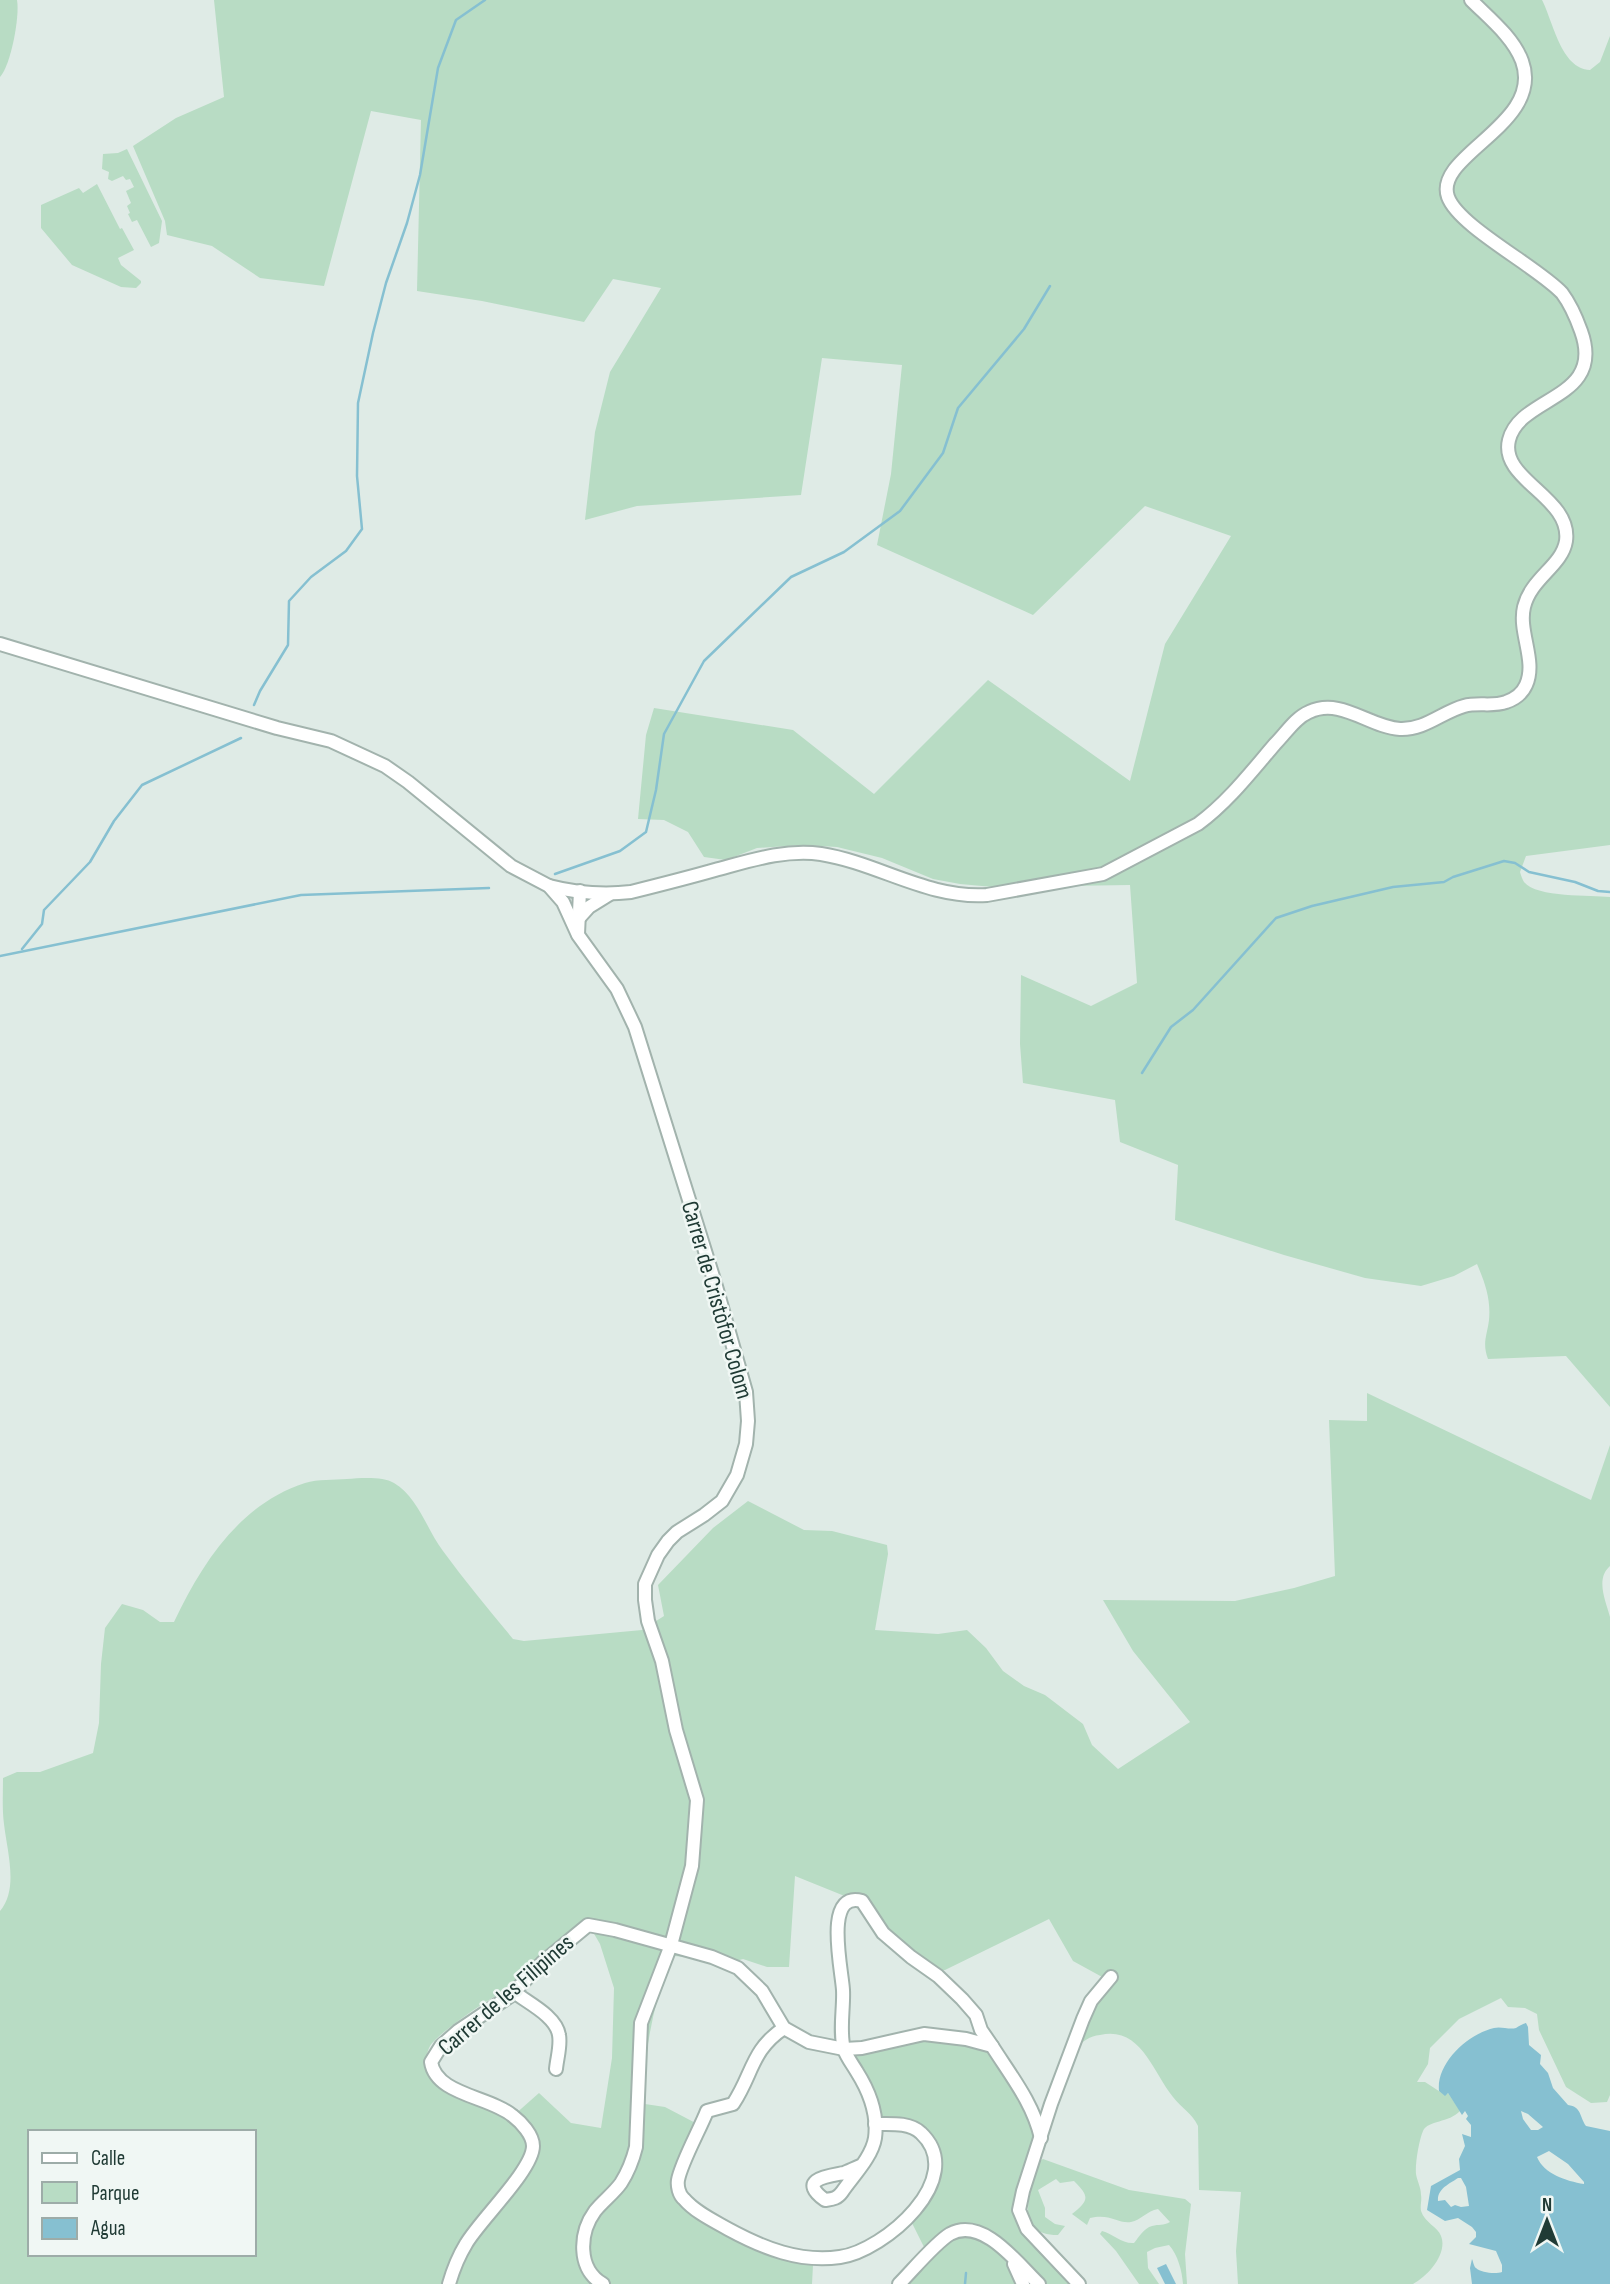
<svg xmlns="http://www.w3.org/2000/svg" width="1610" height="2284" font-family="'Sofia Sans Condensed',sans-serif">
<style>
.green{fill:#b8dcc4;fill-rule:evenodd}
.water{fill:#86c0d1;fill-rule:evenodd}
.lines{fill:none;stroke-linecap:round;stroke-linejoin:round}
.stream{stroke:#86c0d1;stroke-width:2.5}
.minor-casing{stroke:#a2b3ad;stroke-width:16}
.minor{stroke:#fff;stroke-width:12}
.labels{text-anchor:middle;dominant-baseline:central;stroke-width:5;stroke-linejoin:round;paint-order:stroke}
.street-label{font-size:24px;fill:#203b35;stroke:#f0f7f4}
</style>
<rect width="100%" height="100%" fill="#dfebe6"/>
<g class="green">
<path d="M0,0h17c3,16 -6,65 -17,77z"/>
<path d="M214,0h1328c11,21 19,69 48,70l10,-8 10,-26v809l-84,11 -6,16c1,3 2,7 4,10 13,16 67,13 86,15v510l-44,-51 -78,3c-6,-16 -1,-23 1,-39 2,-21 -4,-37 -12,-56l-23,12 -33,10 -56,-8 -81,-23 -109,-35 3,-55 -58,-23 -5,-42 -92,-17 -3,-39 1,-69 70,31 46,-23 -7,-98 -137,2 -33,-3 -27,-5 -51,-21 -45,-11 -35,-2 -45,3 -31,12 -22,-3 -16,-25 -24,-12 -26,-1 8,-84 8,-27 139,22 81,64 114,-114 142,101 35,-137 66,-108 -86,-30 -112,109 -156,-70 14,-71 11,-109 -80,-7 -21,137 -164,11 -52,14 10,-88 15,-60 51,-84 -48,-9 -29,43 -102,-21 -65,-10 4,-171 -50,-9 -47,175 -64,-8 -48,-32 -45,-11 -2,-14 -32,-75 43,-28 48,-21z"/>
<polygon points="127,149 162,221 159,243 151,247 137,220 132,222 128,214 130,213 127,206 131,203 126,191 134,187 130,179 126,180 123,176 112,181 108,179 109,172 102,169 103,154 118,153"/>
<polygon points="97,184 120,229 122,228 134,250 118,258 121,265 141,281 141,283 136,288 121,287 72,265 41,228 41,205 79,188 83,193"/>
<path d="M1367,1393l224,107 19,-55v121c-15,13 -4,35 0,51v478l-3,7 -16,1 -25,-16 -27,-57 -2,-16 -12,-6 -17,-1 -7,-9 -42,21 -29,29 -2,16 -11,18h8l20,13 3,-2 12,18c-11,12 -32,9 -37,20 -4,9 -8,33 -7,43 1,7 5,13 5,21 1,5 -1,10 0,16 4,12 17,16 20,25 7,18 -13,40 -28,48h-175l-2,-33 5,-59 -42,-2 -1,-64c-6,-13 -17,-18 -25,-29 -21,-26 -32,-71 -73,-62 -10,1 -18,6 -23,14l-29,81 -24,77 2,13 10,13 50,51h-187l29,-29 -16,-32c-35,30 -53,39 -99,42l-1,19h-812v-373c19,-22 7,-60 4,-87 -2,-15 -1,-31 -1,-46l14,-6h23l53,-19 6,-30 2,-59 4,-36 17,-24 21,6 17,12h14c28,-59 66,-118 131,-139 13,-4 29,-3 42,-4 13,-1 36,-3 47,4 24,14 33,47 49,68 22,30 46,59 70,88l11,2 118,-11 22,-14 -6,-31 55,-57 35,-27 56,29 28,1 55,14 1,9 -13,76 63,4 29,-4 19,18 17,23 21,15 21,9 38,29 9,21 26,24 72,-47 -57,-71 -30,-51 132,1 59,-13 41,-12 -6,-156 38,1zM795,1876l52,21 16,11 73,63 9,-1 104,-51 24,42 31,17 -64,142 -56,-80 -83,-6 -46,11 -10,16 22,42 3,26 44,2c5,7 13,15 15,22 11,51 -62,100 -106,101 -38,1 -73,-19 -105,-37 -7,-5 -16,-8 -23,-14 -6,-4 -10,-11 -14,-17l3,-12 21,-46 -40,-21 -20,-3c-3,-51 9,-95 23,-143l6,-5 62,5 7,-2 24,8h22zM586,1920l14,24 14,44 -2,70 -11,70 -30,-5 -32,-30 -26,23 -75,-37 -12,-17c1,-5 1,-11 4,-16 9,-14 64,-51 80,-58zM30,2132h224v122h-224z"/>
<path d="M1043,2159l86,31 56,9 6,5 -6,50 2,30h-4c-1,-13 -5,-29 -14,-39l-14,3 -8,4 1,16 11,16h-20l-23,-33 -16,-17 2,-3c11,3 20,13 32,12 5,-6 10,-15 18,-17 7,-2 11,0 18,-4l-12,-13c-11,2 -17,11 -27,13 -13,2 -21,-9 -41,-4l-3,7 -15,-11c17,-14 18,-17 2,-33l-14,2 -4,-4 -18,11 7,18v9l10,7 10,2 -7,9c-48,0 -26,-47 -18,-74z"/>
</g>
<g class="water">
<path d="M1526,2023l2,4 1,18 12,10 -1,9 8,9 5,15 15,17c14,2 11,11 18,21l24,5v153h-138l-2,-16 2,-9c1,2 2,8 4,9 5,5 20,6 26,4v-7l-6,-14 -27,-7 7,-7v-5l-4,-5 -14,-9 -13,3 -18,-11 4,-24 29,-16 -1,-11 6,-13 -3,-12 9,3v-12l-5,-6 2,-3 -3,-5 -3,4 -14,-22 -3,3 -6,-5c-3,-28 29,-57 55,-63 7,-2 15,2 22,0 3,-2 6,-4 10,-5zM1521,2111l7,3 15,13 -5,3h-7l-8,-11zM1549,2151l19,13 16,18v2c-18,-3 -40,-10 -47,-27zM1458,2178h3l5,9 3,19 -8,1 -6,-2 -4,2 -6,-7 -7,1c-1,-12 11,-17 20,-23z"/>
<polygon points="1166,2264 1176,2284 1165,2284 1157,2268"/>
</g>
<g class="lines">
<g class="stream">
<polyline points="254,705 260,691 288,645 289,601 311,577 346,551 362,529 357,476 358,403 373,333 386,283 407,223 420,175 438,68 456,20 485,0"/>
<polyline points="555,874 620,851 646,832 656,790 664,734 704,661 791,577 844,552 900,511 943,453 958,408 1024,329 1050,286"/>
<polyline points="22,949 42,924 44,910 90,862 114,821 142,785 241,738"/>
<polyline points="0,956 301,895 489,888"/>
<polyline points="1142,1073 1171,1027 1193,1010 1276,918 1312,906 1393,887 1444,882 1453,877 1504,861 1515,863 1529,872 1575,882 1598,891 1610,892"/>
<polyline points="965,2284 966,2273"/>
</g>
<g class="minor-casing">
<g id="minor">
<path d="M0,644l277,84 54,13 54,25 23,16 103,84 38,20 14,16 15,33 39,54 18,38 80,256 31,109 2,29 -2,23 -9,31 -15,26 -18,14 -27,17 -9,9 -10,14 -13,29v16l3,21 14,40 14,69 21,70 -5,66 -21,79 -30,78 -5,124c-3,12 -8,25 -15,36 -7,10 -18,18 -26,28 -16,22 -18,58 8,73"/>
<path d="M549,886c27,7 55,9 82,6 28,-7 56,-14 84,-22 34,-9 69,-21 106,-16 57,9 107,45 166,41l116,-21 95,-50c30,-22 53,-52 77,-80 11,-11 20,-26 34,-32 32,-15 60,15 91,17 25,1 42,-17 64,-23 14,-4 29,1 42,-4 9,-3 16,-8 20,-17 11,-24 -8,-53 -2,-78 7,-29 38,-41 42,-66 6,-44 -67,-61 -57,-101 11,-45 97,-40 72,-109 -5,-14 -10,-26 -19,-38 -24,-26 -103,-66 -114,-96 -15,-42 97,-73 74,-136 -9,-24 -33,-43 -51,-61"/>
<polyline points="580,917 589,907 610,894"/>
<polyline points="578,934 580,891"/>
<path d="M514,1992c14,11 42,24 45,43 2,11 -2,23 -3,34"/>
<path d="M784,2028c-33,22 -31,46 -51,76l-26,7c-7,18 -26,52 -29,69 -1,6 1,15 6,19 11,13 30,22 44,30 35,19 72,34 112,28 44,-6 129,-79 81,-124 -11,-11 -31,-9 -46,-9"/>
<path d="M860,2166c-5,2 -11,5 -16,7 -15,3 -48,6 -19,27 7,-1 12,-1 17,-8 11,-16 30,-35 33,-54 3,-23 -6,-47 -18,-66 -4,-7 -11,-16 -13,-23 -5,-18 0,-41 -1,-59 -1,-20 -20,-100 19,-89l21,32 28,24 27,19 24,23 14,16 5,15 11,16"/>
<polyline points="1014,2264 1023,2284"/>
<path d="M449,2284c4,-14 9,-27 17,-40 13,-23 67,-74 67,-98 0,-11 -12,-24 -20,-30 -24,-20 -77,-21 -82,-54l10,-16 17,-15 52,-35 32,-33 46,-38 27,5 97,27 26,11 24,23 22,37 25,14 35,7 18,-1 62,-14 42,5 26,7c19,30 41,57 49,92"/>
<path d="M899,2284c13,-13 36,-41 51,-50 33,-18 68,30 89,50"/>
<polyline points="1079,2284 1027,2229 1019,2210 1023,2191 1051,2104 1083,2019 1091,2001 1111,1977"/>
</g>
</g>
<use href="#minor" class="minor"/>
</g>
<g class="labels">
<g class="street-label">
<text transform="translate(717 1300) rotate(74)">Carrer de Cristòfor Colom</text>
<text transform="translate(506 1995) rotate(-41)">Carrer de les Filipines</text>
</g>
</g>
<rect x="28" y="2130" width="228" height="126" fill="#f0f7f4" stroke="#9daca8" stroke-width="2"/>
<rect x="42" y="2153" width="35" height="10" fill="#ffffff" stroke="#9daca8" stroke-width="2"/>
<text x="91" y="2165" font-size="21" fill="#203b35">Calle</text>
<rect x="42" y="2182" width="35" height="21" fill="#b8dcc4" stroke="#9daca8" stroke-width="2"/>
<text x="91" y="2200" font-size="21" fill="#203b35">Parque</text>
<rect x="42" y="2218" width="35" height="21" fill="#86c0d1" stroke="#9daca8" stroke-width="2"/>
<text x="91" y="2235" font-size="21" fill="#203b35">Agua</text>
<g transform="translate(1547 2221)" stroke="#f0f7f4" stroke-width="5" paint-order="stroke">
<path d="M0-5L12 26L0 18L-12 26Z" fill="#203b35"/>
<text y="-10" font-size="19" font-weight="bold" text-anchor="middle" fill="#203b35">N</text>
</g>
</svg>
